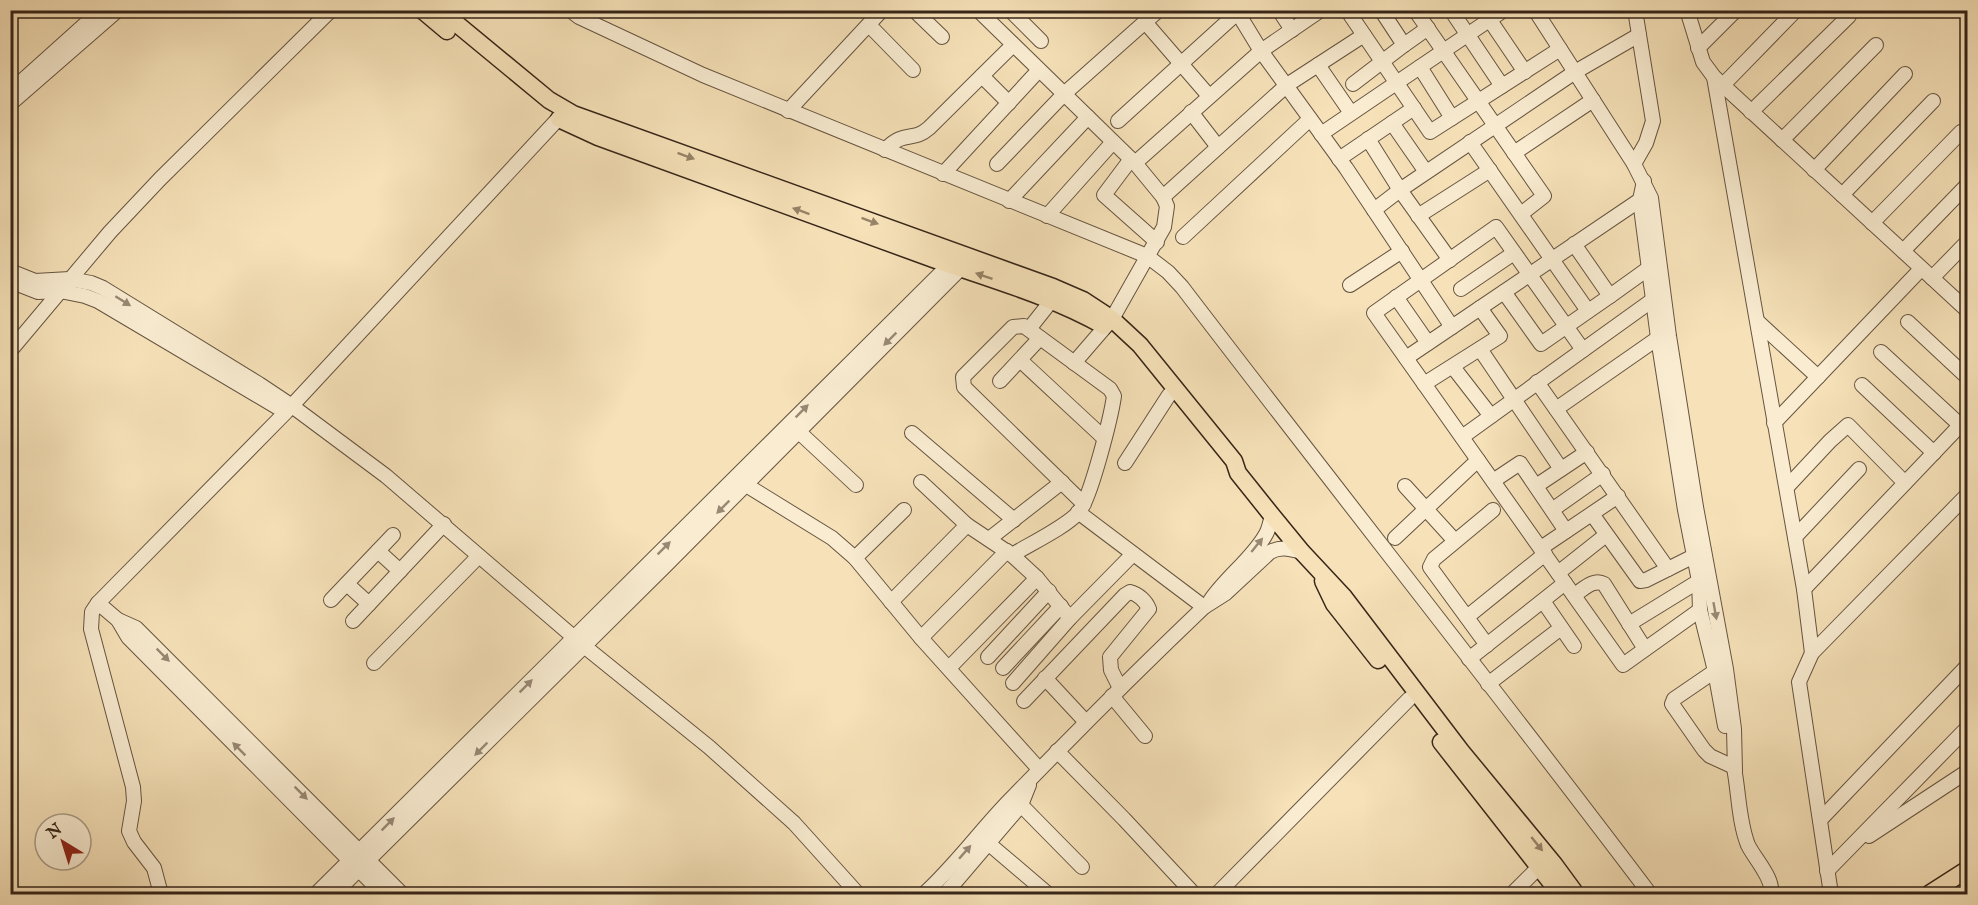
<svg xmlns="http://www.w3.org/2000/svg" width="1978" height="905" font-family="'IM FELL English',serif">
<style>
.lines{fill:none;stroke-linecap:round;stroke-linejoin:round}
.minor-casing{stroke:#665440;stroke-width:16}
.major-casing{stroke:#362518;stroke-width:19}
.minor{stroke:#f9ecd1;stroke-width:14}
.major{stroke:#f6e1b8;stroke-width:16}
.oneway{fill:#968368}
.oneway2{fill:#988874}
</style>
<rect width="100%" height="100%" fill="#f6e1b8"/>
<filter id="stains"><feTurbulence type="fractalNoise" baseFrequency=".00333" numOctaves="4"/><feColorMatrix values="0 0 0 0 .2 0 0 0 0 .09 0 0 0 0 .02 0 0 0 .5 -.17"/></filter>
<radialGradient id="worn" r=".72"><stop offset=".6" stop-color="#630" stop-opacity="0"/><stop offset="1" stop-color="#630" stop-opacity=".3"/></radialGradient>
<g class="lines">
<g class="minor-casing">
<g id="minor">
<path d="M570,10l9,7 124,58 444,181 21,16 14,15c155,203 314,403 468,607"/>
<polyline points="914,10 942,37"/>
<polyline points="978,10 1135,163 1261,51 1321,10"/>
<polyline points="1010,10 1041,41"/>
<polyline points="1159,10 1145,22 1209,96"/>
<polyline points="1236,10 1261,51 1346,168 1452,327"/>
<polyline points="1279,10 1292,30"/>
<polyline points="1347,10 1430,132 1560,49"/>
<polyline points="1381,10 1404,45 1428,28"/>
<polyline points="1415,10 1544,196 1521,214"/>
<polyline points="1451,10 1502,86"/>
<polyline points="1483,10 1525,72"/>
<polyline points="1535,10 1634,164 1651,198 1669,336 1696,507 1726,669 1734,729 1735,771"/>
<polyline points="1687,10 1703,62 1714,77 1968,311"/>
<polyline points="869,25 913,70"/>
<polyline points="1698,48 1736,10"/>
<polyline points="1318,65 1351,113"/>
<polyline points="1420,67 1452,118"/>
<polyline points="982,76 1009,103"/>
<polyline points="1714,77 1804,589 1812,653"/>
<polyline points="1353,84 1404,45"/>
<polyline points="1723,85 1796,10"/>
<polyline points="12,90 101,10"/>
<polyline points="10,104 118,10"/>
<polyline points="788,111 882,10"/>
<polyline points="1191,112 1218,147"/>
<polyline points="1751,112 1849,16"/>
<polyline points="1118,121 1237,13"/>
<polyline points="1392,123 1426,172"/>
<polyline points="1321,134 1504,10"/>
<polyline points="1368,139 1400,190 1575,72 1639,35"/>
<polyline points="1782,140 1876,45"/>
<polyline points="1470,142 1588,311"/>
<path d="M885,150c20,-21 27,-7 44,-22l84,-83"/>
<polyline points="1514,153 1593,100"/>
<polyline points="1131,159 1104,195 1157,242"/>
<polyline points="1339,159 1414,108"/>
<polyline points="997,164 1064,94 1145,22"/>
<polyline points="1634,164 1646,143 1653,121 1635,10"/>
<polyline points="1814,170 1905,74"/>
<polyline points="943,174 1039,70"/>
<polyline points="1644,181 1640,200 1658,338 1685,510 1699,581 1700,610 1715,671 1725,726"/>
<polyline points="1842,195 1933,101"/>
<polyline points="1163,197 1287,85 1364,35"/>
<polyline points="1009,201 1088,117"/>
<polyline points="1374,210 1400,190 1450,260"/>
<polyline points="1047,216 1113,142"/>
<polyline points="1418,216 1490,170"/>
<polyline points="1872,223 1961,132"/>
<polyline points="1183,237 1310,119"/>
<polyline points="1903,251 1968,184"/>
<polyline points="10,271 35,281 70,279 91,283 103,288 259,384 292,406 386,476 584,646 709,747 794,823 858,894"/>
<polyline points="1932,278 1968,241"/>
<polyline points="10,281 38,292 60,291 85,296 98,301 282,410"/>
<polyline points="1350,285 1402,251"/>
<polyline points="1461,289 1514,253"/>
<polyline points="1504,292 1541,344 1610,296 1574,244"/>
<polyline points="1610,296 1649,268"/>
<polyline points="1396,297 1428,343"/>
<polyline points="1758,322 1818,377"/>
<polyline points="1908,322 1968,378"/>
<polyline points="1029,329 1052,300"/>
<polyline points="1480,349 1561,469"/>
<polyline points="1583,350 1496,227 1374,313 1623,665 1700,610"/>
<polyline points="10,351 110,232 160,179 331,10"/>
<polyline points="1881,352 1960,425"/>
<polyline points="1406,358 1640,200"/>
<polyline points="1020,360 1104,438"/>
<polyline points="1074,363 1112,319 1164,227 1167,206 1163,197 1135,163"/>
<polyline points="1453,367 1491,416"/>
<polyline points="1000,381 1040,338"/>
<polyline points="1537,382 1668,569"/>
<polyline points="1424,384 1500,336 1480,308"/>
<polyline points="1862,385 1934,453"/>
<polyline points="1556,409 1658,338"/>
<polyline points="1774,423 1921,269"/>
<polyline points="799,432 856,485"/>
<polyline points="912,433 1014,520"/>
<polyline points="1462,437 1654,299"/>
<polyline points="1125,463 1169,395"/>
<polyline points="738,480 832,538 855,558 921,638 1039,769"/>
<polyline points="1493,481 1520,463 1566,531"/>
<polyline points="921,482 967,525 1012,555 1037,578 1070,618"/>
<polyline points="1405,486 1455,541"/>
<polyline points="1536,486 1587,452"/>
<polyline points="1787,487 1830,441 1848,425 1905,483"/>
<polyline points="1552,510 1603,474"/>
<polyline points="1078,512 1204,607"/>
<polyline points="1592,514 1640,581 1646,580 1694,556"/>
<polyline points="1795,537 1859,469"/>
<polyline points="1395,538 1478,460"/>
<polyline points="989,539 1062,482"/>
<polyline points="1541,548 1618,496"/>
<polyline points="378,551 400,571"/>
<path d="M1012,555c18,-11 54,-28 67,-43 12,-15 32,-95 35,-116l-4,-7 -86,-63 -11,1 -50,50 1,10 120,117"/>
<polyline points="855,558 904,510"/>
<polyline points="1558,573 1606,535"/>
<polyline points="347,584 369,604"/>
<polyline points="1804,589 1968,417"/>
<path d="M1574,595c9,-5 19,-17 30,-11l41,65"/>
<polyline points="331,600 393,535"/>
<path d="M1210,601c15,-23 43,-43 56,-67 3,-5 4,-12 6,-18"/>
<polyline points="1543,601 1574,646"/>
<polyline points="891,602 967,525"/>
<polyline points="98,603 92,612 91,629 133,787 134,801 129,831 134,842 154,868 161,894"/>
<polyline points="1467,617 1545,554"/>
<polyline points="118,620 136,628 402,894"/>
<polyline points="353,621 444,524"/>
<polyline points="1629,624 1699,581"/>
<polyline points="921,638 1007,551"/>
<polyline points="1487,645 1430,567 1434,559 1493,510"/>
<polyline points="988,657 1049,591"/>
<polyline points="1469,659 1565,583"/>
<polyline points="374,663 474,561"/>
<polyline points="949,668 1037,578"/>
<polyline points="1003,668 1061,606"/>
<polyline points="1715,671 1674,699 1672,704 1704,750 1710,756 1734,767"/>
<polyline points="1045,678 1085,721"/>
<polyline points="1013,683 1070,618 1133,554"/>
<polyline points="1488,684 1561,628"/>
<polyline points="1112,696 1145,736"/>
<path d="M1024,701l101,-106 5,-3c8,2 16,9 19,17l-39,48 1,13 9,18"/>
<polyline points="1057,751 1124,819 1194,894"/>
<path d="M1733,763c6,26 5,57 15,82 6,13 28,36 22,49"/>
<polyline points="1021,805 1082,867"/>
<polyline points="1820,820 1968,665"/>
<polyline points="1869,836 1968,771"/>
<polyline points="988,843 1048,894"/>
<polyline points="1827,871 1968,727"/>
<polyline points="316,894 949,265"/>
<polyline points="334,894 666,565 961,268"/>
<polyline points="383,894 128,637 118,620 98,603 286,412 558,119"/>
<path d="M924,894c33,-30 58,-66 89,-97 63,-65 126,-128 191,-190l22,-14 44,-41c11,-6 20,-3 32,0"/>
<polyline points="945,894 1021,805 1029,785"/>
<polyline points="1217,894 1409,699"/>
<polyline points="1512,894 1539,867"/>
<polyline points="1831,894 1799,682 1812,653 1968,494"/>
</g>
</g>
<g class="major-casing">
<g id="major">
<polyline points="422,10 447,31"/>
<polyline points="440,10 549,100 573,114 1053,287 1083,300 1112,319 1140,345 1234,461 1238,473 1270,513 1302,552 1344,597 1461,751 1554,864 1576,894"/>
<path d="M559,119l39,18c109,40 218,80 327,119 61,22 122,38 179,70"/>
<polyline points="1323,581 1334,604 1378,660"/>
<polyline points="1441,742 1560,894"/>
<polyline points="1929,894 1968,869"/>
</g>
</g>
<use href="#minor" class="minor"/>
<use href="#major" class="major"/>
</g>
<defs><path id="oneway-solid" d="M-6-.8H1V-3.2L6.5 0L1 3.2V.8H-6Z" transform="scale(1.5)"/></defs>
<g class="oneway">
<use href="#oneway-solid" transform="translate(686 156) rotate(20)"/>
<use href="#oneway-solid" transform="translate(801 211) rotate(-160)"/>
<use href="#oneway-solid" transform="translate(870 221) rotate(20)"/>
<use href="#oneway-solid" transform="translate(984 276) rotate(-161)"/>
<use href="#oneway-solid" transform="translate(1537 844) rotate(51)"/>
</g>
<g class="oneway2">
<use href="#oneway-solid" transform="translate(123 301) rotate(32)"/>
<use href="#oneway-solid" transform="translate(890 339) rotate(135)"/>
<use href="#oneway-solid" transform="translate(802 411) rotate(-45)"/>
<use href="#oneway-solid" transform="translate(723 507) rotate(135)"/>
<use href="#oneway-solid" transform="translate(1257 545) rotate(-51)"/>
<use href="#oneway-solid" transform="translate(664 548) rotate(-45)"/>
<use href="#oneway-solid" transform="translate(1715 611) rotate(80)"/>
<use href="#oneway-solid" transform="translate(163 655) rotate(45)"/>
<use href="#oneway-solid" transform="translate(526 686) rotate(-45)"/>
<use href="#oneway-solid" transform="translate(239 749) rotate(-135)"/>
<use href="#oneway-solid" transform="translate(481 749) rotate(135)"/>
<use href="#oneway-solid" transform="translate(301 793) rotate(45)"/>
<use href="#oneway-solid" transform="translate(388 824) rotate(-45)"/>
<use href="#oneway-solid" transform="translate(965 852) rotate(-49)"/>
</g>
<rect width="1978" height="905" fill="none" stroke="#f6e1b8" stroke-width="36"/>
<rect x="12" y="12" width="1954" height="881" fill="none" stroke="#362518" stroke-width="3"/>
<rect x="18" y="18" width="1942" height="869" fill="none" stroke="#362518" stroke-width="1.5"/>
<g transform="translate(63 842) rotate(322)"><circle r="28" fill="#f9ecd1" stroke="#ab9c87" stroke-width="1.5"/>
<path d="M0-4.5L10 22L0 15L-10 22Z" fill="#8f2418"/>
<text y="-9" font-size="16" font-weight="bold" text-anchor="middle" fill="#362518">N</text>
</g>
<rect width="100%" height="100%" filter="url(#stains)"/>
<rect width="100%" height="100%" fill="url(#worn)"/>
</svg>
